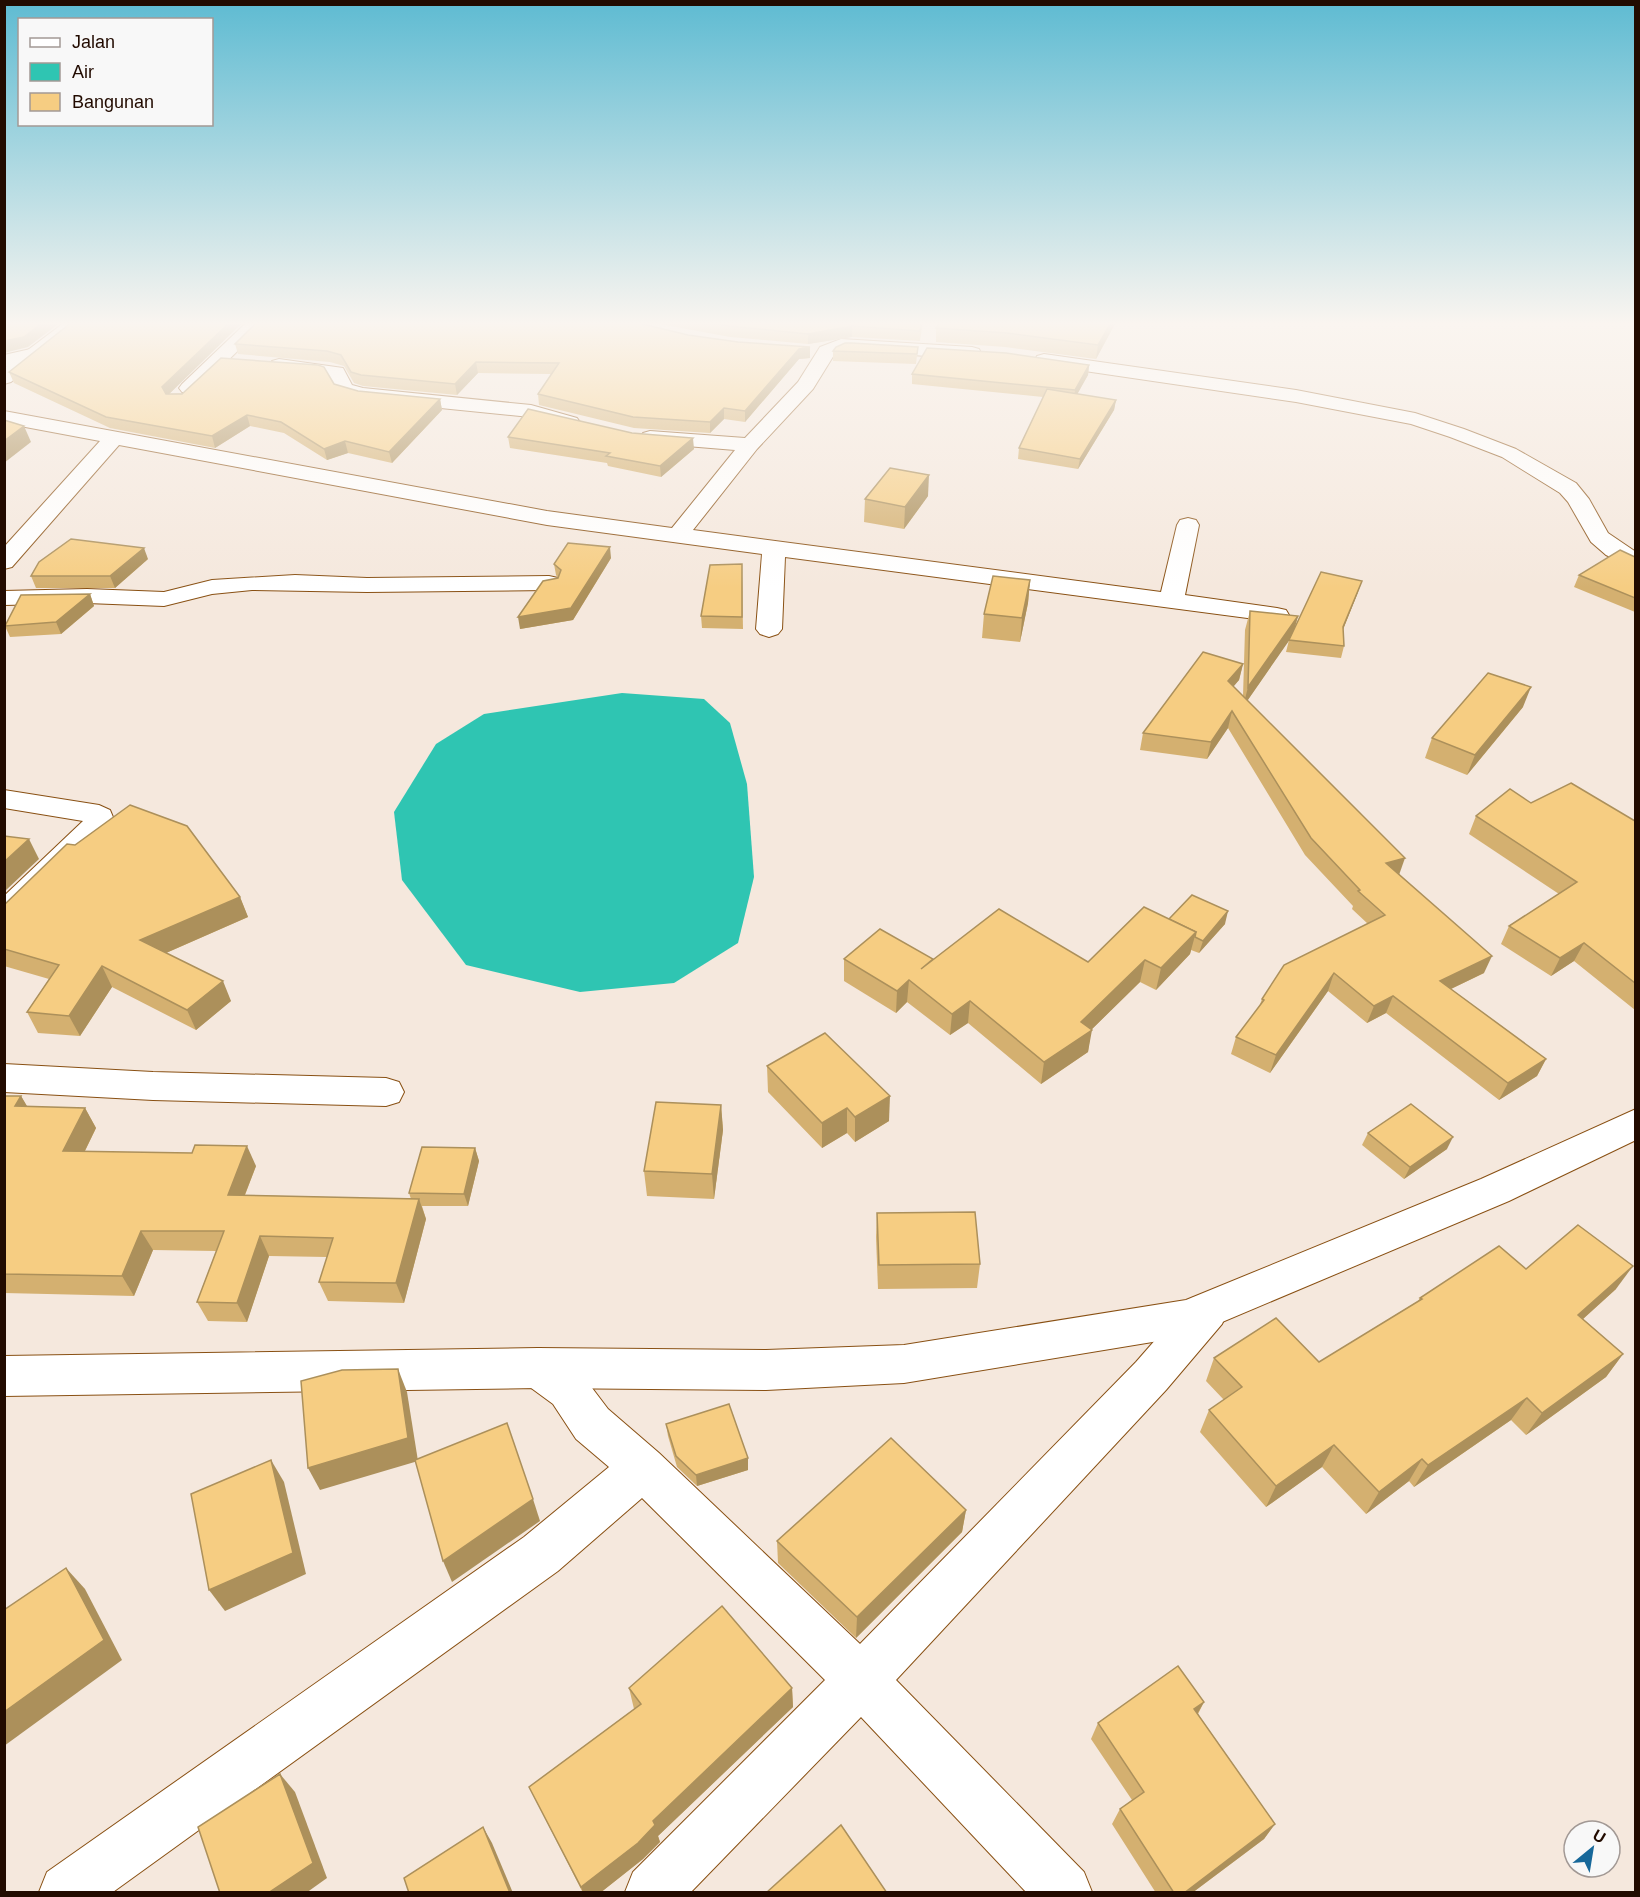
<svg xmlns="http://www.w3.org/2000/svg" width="1640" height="1897" font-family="Arial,sans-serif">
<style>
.water{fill:#2fc5b2}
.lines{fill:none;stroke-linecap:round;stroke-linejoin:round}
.minor-casing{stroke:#895013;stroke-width:2}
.tertiary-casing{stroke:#895013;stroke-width:2}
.minor{fill:#fff;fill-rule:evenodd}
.tertiary{fill:#fff;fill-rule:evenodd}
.wall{fill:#d4b070}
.shaded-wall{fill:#ac905b}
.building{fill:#f6cd82;stroke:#ac905b;stroke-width:1.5}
</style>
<rect width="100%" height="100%" fill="#f5e8dd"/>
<polygon class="water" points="622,693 704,699 730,723 747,784 754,877 738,943 674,983 580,992 466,965 402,880 394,812 436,744 484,714"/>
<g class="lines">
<g class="minor-casing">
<g id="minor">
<polygon points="247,322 267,322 196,392 182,392 179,388 182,384"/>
<polygon points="841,339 972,347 979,349 981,353 979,357 972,359 852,351 844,351 834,355 813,389 757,449 693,530 1161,592 1177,525 1180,520 1188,518 1196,520 1199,525 1185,595 1277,608 1286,610 1289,615 1286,620 1277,622 785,557 782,629 778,634 769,637 760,634 756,629 762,554 547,525 119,445 12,567 4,569 4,547 100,441 4,423 4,411 547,511 672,528 735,450 650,443 643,441 640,437 643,433 650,431 745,438 798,382 820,347"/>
<polygon points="35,348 42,350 44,354 42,358 4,367 4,355"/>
<polygon points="1044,354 1296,390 1415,413 1464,429 1516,449 1576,483 1589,499 1608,533 1636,552 1636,569 1606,555 1591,542 1568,502 1560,493 1502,457 1450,437 1411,424 1296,402 1037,364 1035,360 1037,356"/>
<polygon points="279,359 343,368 352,385 363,388 531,405 577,418 580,422 577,426 570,428 530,417 361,400 337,393 329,377 272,369 270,365 272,361"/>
<polygon points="295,575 367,578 549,576 558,578 561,583 558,588 549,590 367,592 252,590 212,594 164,606 87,603 4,605 4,591 87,589 164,592 212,580"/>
<polygon points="4,790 99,805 110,810 115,822 15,923 4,926 4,896 83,821 4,808"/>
<polygon points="4,1064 153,1072 386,1078 399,1082 404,1092 399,1102 386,1106 153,1100 4,1092"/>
<polygon points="1207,1293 1222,1298 1228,1311 1222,1324 1166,1390 896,1680 1084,1872 1092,1892 1026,1892 861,1717 691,1892 625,1892 633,1872 825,1680 642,1498 558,1571 113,1892 39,1892 47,1872 524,1537 609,1467 576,1439 553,1404 523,1382 516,1368 523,1354 538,1348 553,1354 583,1376 608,1409 659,1453 860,1644 1136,1362 1192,1298"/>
</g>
</g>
<g class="tertiary-casing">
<g id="tertiary">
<polygon points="65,322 86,322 11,382 4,384 4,368"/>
<polygon points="1636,1109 1636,1140 1509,1201 1189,1336 904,1383 766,1390 538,1388 4,1396 4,1356 538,1348 766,1350 904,1345 1186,1300 1481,1179"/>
</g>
</g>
<use href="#minor" class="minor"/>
<use href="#tertiary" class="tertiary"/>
</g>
<g class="wall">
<polygon points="243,322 169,394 334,384 358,391 440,399 442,410 392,463 348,453 327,460 284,433 250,426 215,448 110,428 14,383 9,372"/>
<polygon points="649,322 923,322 920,341 852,337 808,344 730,337"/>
<polygon points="1116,322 1096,359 1005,347 936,342 936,328"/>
<polygon points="688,335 738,342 810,347 810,358 799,359 745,422 724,419 710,433 634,428 539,405 538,394 551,374 478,373 457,395 363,386 354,383 344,366 330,362 238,354 235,344"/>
<polygon points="918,347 916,364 833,361 833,351"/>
<polygon points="1089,365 1088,375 1077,394 1116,400 1114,410 1078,469 1018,459 1019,448 1043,397 912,384 912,374"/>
<polygon points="508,437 694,449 661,477 608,466 607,463 510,448"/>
<polygon points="928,496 904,529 864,522 865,499"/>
<polygon points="1635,557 1635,612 1574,587 1579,575"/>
<polygon points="611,558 573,620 520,629 558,578 556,575 554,564"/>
<polygon points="148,559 115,588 36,588 31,576"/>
<polygon points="742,576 743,629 702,628 701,616"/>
<polygon points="1030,580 1028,603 1020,642 982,638 984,614"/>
<polygon points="1358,592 1343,630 1344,646 1341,658 1286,652 1289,640 1247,701 1484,973 1451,989 1546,1059 1537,1076 1499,1100 1386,1013 1367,1023 1328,991 1270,1073 1231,1054 1236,1037 1259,1007 1262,999 1368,924 1352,909 1353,906 1305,855 1228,728 1207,759 1140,750 1143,733 1243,664 1239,680 1233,686 1243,696 1245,630 1250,611 1298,616 1294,629"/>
<polygon points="90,594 94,606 61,634 10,637 5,626"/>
<polygon points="1523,707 1467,775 1425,758 1432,738"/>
<polygon points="1531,803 1635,821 1635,1010 1574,961 1551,976 1501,944 1509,926 1559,894 1469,834 1476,816"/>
<polygon points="240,897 248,917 166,953 231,1001 196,1030 112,987 80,1036 38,1033 27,1012 49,979 4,966 4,905"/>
<polygon points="1169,919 1225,924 1199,953 1191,950 1190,954 1156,990 1140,982 1091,1030 1088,1052 1041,1084 968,1023 950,1035 907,1002 896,1013 844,981 844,959 933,959 933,960 1088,962"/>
<polygon points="767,1066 889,1121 855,1142 847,1133 822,1148 768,1092"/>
<polygon points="4,1096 21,1096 27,1107 85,1108 96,1128 85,1151 256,1166 245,1195 411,1199 409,1193 475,1148 479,1161 468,1206 422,1206 426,1219 404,1303 328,1301 319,1282 327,1257 269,1256 247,1322 208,1321 197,1302 216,1251 153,1250 134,1296 4,1293"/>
<polygon points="721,1105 723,1130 714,1199 647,1196 644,1171"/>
<polygon points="1368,1133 1447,1149 1404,1179 1362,1145"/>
<polygon points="877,1213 980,1264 977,1288 878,1289 876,1237"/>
<polygon points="1526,1269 1616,1289 1583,1319 1623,1354 1606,1377 1526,1435 1511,1420 1414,1487 1409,1481 1366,1514 1322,1467 1266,1507 1200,1432 1209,1410 1224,1400 1206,1381 1214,1358 1319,1362 1418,1301 1420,1298"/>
<polygon points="666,1424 748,1458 748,1470 697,1486 677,1467 668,1436"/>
<polygon points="966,1510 962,1532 856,1638 778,1563 777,1541"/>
<polygon points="629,1688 792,1688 793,1707 658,1836 660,1842 643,1859 600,1893 583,1893 529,1787 634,1709"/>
<polygon points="1204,1702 1198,1714 1275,1824 1264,1839 1192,1893 1156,1893 1112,1824 1120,1809 1132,1800 1091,1739 1098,1723"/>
</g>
<g class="shaded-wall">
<polygon points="43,322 61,322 28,347 4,353 4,341"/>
<polygon points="230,322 243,322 165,398 162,387"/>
<polygon points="1111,322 1116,322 1096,359 1098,345"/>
<polygon points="852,326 852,337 808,344 808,334"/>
<polygon points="810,347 810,358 799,359 745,422 745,411 799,349"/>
<polygon points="476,362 478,373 457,395 455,384"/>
<polygon points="1089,365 1088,375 1074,400 1075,390"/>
<polygon points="440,399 442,410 392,463 389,452"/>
<polygon points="1116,400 1114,410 1078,469 1080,459"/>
<polygon points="724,408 724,419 710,433 710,422"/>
<polygon points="247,415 250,426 215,448 212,436"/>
<polygon points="24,426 31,442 4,463 4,441"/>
<polygon points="693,438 694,449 661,477 660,466"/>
<polygon points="345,441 348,453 327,460 324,449"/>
<polygon points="929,475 928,496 904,529 905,507"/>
<polygon points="610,547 611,558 573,620 520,629 518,617"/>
<polygon points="144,548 148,559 115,588 110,576"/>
<polygon points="1030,580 1028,603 1020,642 1022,618"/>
<polygon points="1362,581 1358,592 1339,639 1343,627"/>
<polygon points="90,594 94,606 61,634 56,622"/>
<polygon points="1298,616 1293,635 1243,707 1248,687"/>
<polygon points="1243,664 1239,680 1224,698 1228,681"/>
<polygon points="1531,687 1523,707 1467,775 1475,755"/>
<polygon points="1232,711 1228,728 1207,759 1211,742"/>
<polygon points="29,839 39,859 4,892 4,862"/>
<polygon points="1405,858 1399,875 1386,863"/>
<polygon points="240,897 248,917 150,960 140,940"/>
<polygon points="1228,911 1225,924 1199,953 1203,941"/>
<polygon points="1196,932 1190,954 1156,990 1161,968"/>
<polygon points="1584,943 1574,961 1551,976 1560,958"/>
<polygon points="1492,956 1484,973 1432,998 1440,981"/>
<polygon points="1145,960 1140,982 1088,1033 1092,1030 1088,1052 1041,1084 1044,1062 1081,1022"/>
<polygon points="102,966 112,987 80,1036 69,1016"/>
<polygon points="1334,973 1328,991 1270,1073 1276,1055"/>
<polygon points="909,980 907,1002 896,1013 897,991"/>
<polygon points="223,981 231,1001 196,1030 187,1010"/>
<polygon points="1393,996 1386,1013 1367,1023 1374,1006"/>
<polygon points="970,1001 968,1023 950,1035 952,1014"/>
<polygon points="1546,1059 1537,1076 1499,1100 1508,1083"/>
<polygon points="21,1096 33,1116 15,1106"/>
<polygon points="890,1096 889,1121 855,1142 855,1117"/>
<polygon points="721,1105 723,1130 714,1199 712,1174"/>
<polygon points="85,1108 96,1128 75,1171 63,1151"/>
<polygon points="847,1108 847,1133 822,1148 822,1123"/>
<polygon points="1453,1137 1447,1149 1404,1179 1410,1167"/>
<polygon points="247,1146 256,1166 237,1215 228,1195"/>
<polygon points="475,1148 479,1161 468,1206 464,1194"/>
<polygon points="419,1199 426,1219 404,1303 396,1283"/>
<polygon points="141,1231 153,1250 134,1296 122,1276"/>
<polygon points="260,1236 269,1256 247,1322 237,1303"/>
<polygon points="1633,1266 1616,1289 1562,1338 1578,1315"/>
<polygon points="1623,1354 1606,1377 1526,1435 1542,1413"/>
<polygon points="398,1369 407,1392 418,1461 320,1490 308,1468"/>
<polygon points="1527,1398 1511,1420 1414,1487 1428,1465"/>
<polygon points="1334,1445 1322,1467 1266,1507 1276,1486"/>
<polygon points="748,1458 748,1470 697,1486 696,1475"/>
<polygon points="1422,1459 1409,1481 1366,1514 1379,1492"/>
<polygon points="271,1460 284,1482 306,1574 225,1611 209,1590"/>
<polygon points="533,1499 540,1521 452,1582 443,1561"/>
<polygon points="966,1510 962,1532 856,1638 857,1617"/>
<polygon points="66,1568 85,1589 122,1660 4,1746 4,1712"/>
<polygon points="792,1688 793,1707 658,1836 660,1842 643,1859 600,1893 583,1893 581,1887 653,1821"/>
<polygon points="1204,1702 1195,1718 1194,1709"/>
<polygon points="280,1774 295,1792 327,1878 306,1893 268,1893"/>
<polygon points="1275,1824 1264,1839 1192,1893 1184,1893"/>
<polygon points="483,1827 492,1843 513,1893 510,1893"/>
</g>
<g class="building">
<polygon points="4,322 43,322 24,337 4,341"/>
<polygon points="72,322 230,322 162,387 166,394 182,394 221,358 318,365 324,367 334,384 358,391 440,399 389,452 345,441 324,449 281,422 247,415 212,436 106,417 9,372"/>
<polygon points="257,322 634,322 688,335 738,342 810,347 799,349 745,411 724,408 710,422 633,417 538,394 559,363 476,362 455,384 361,375 351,372 341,355 327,351 235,344"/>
<polygon points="708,322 922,322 920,331 852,326 808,334 729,326"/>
<polygon points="940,322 1111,322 1098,345 1007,333 936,328"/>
<polygon points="845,343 852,343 918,347 917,354 833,351 836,347"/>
<polygon points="927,348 1006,353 1089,365 1075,390 912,374"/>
<polygon points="1047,389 1116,400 1080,459 1019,448"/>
<polygon points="528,409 632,433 693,438 660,466 606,456 610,453 508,437"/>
<polygon points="4,420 24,426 4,441"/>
<polygon points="890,468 929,475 905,507 865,499"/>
<polygon points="71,539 144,548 110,576 31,576 39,562"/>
<polygon points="568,543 610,547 571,608 518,617 543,581 558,578 561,570 554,564"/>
<polygon points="1620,550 1635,557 1635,598 1579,575"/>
<polygon points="742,564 742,617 701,616 710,565"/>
<polygon points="1321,572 1362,581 1343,627 1344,646 1289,640"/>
<polygon points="993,576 1030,580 1022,618 984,614"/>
<polygon points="90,594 56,622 5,626 21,595"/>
<polygon points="1250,611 1298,616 1248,687"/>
<polygon points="1203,652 1243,664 1228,681 1405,858 1386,863 1492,956 1440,981 1546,1059 1508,1083 1393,996 1374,1006 1334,973 1276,1055 1236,1037 1264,1000 1262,999 1284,965 1385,915 1358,891 1360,890 1311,838 1232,711 1211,742 1143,733"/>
<polygon points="1488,673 1531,687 1475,755 1432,738"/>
<polygon points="1571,783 1635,821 1635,983 1584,943 1560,958 1509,926 1577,882 1476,816 1510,789 1531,803"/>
<polygon points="130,805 187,826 240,897 140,940 223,981 187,1010 102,966 69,1016 27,1012 59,965 4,949 4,905 67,844 75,845"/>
<polygon points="4,836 29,839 4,862"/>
<polygon points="1192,895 1228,911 1203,941 1195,937 1196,932 1169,919"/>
<polygon points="1144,907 1196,932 1161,968 1145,960 1081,1022 1092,1030 1044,1062 970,1001 952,1014 909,980 897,991 844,959 880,929 933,959 921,969 999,909 1088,962"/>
<polygon points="825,1033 890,1096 855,1117 847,1108 822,1123 767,1066"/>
<polygon points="4,1096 21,1096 15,1106 85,1108 63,1151 192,1153 195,1145 247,1146 228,1195 419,1199 396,1283 319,1282 333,1238 260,1236 237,1303 197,1302 224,1231 141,1231 122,1276 4,1274"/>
<polygon points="656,1102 721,1105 712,1174 644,1171"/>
<polygon points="1411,1104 1453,1137 1410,1167 1368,1133"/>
<polygon points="422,1147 475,1148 464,1194 409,1193"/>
<polygon points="975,1212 980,1264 879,1265 877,1213"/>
<polygon points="1578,1225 1633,1266 1578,1315 1623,1354 1542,1413 1527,1398 1428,1465 1422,1459 1379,1492 1334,1445 1276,1486 1209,1410 1242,1387 1214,1358 1276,1318 1319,1362 1422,1299 1420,1298 1499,1246 1526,1269"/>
<polygon points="398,1369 408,1438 308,1468 301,1381 342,1370"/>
<polygon points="729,1404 748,1458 696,1475 676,1456 666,1424"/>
<polygon points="507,1423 533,1499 443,1561 415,1460"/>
<polygon points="891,1438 966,1510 857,1617 777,1541"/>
<polygon points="271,1460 293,1553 209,1590 191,1494"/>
<polygon points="66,1568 104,1640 4,1712 4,1610"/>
<polygon points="722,1606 792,1688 653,1821 655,1825 638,1843 581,1887 529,1787 641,1704 629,1688"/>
<polygon points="1178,1666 1204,1702 1194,1709 1275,1824 1184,1893 1174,1893 1120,1809 1144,1792 1098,1723"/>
<polygon points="280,1774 313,1863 268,1893 220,1893 198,1827"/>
<polygon points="841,1825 887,1893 766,1893"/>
<polygon points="483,1827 510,1893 409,1893 404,1878"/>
</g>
<linearGradient id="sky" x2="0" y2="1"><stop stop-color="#5ebbd2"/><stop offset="0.55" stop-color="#faf5f0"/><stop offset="1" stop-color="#faf5f0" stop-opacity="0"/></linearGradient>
<rect width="1640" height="588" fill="url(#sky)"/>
<rect width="1640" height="1897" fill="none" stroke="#220b00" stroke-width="12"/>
<rect x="18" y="18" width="195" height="108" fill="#f8f8f8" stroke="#a29995" stroke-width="1.5"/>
<rect x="30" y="38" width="30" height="9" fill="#ffffff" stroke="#a29995" stroke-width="1.5"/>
<text x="72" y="48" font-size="18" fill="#220b00">Jalan</text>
<rect x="30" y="63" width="30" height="18" fill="#2fc5b2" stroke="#a29995" stroke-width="1.5"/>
<text x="72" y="78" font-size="18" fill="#220b00">Air</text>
<rect x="30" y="93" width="30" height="18" fill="#f6cd82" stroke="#a29995" stroke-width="1.5"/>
<text x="72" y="108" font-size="18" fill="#220b00">Bangunan</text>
<g transform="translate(1592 1849) rotate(30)"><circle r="28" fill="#f8f8f8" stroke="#a29995" stroke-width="1.5"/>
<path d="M0-4.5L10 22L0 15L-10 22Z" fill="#17689a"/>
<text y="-9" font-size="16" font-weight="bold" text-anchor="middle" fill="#220b00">U</text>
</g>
</svg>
